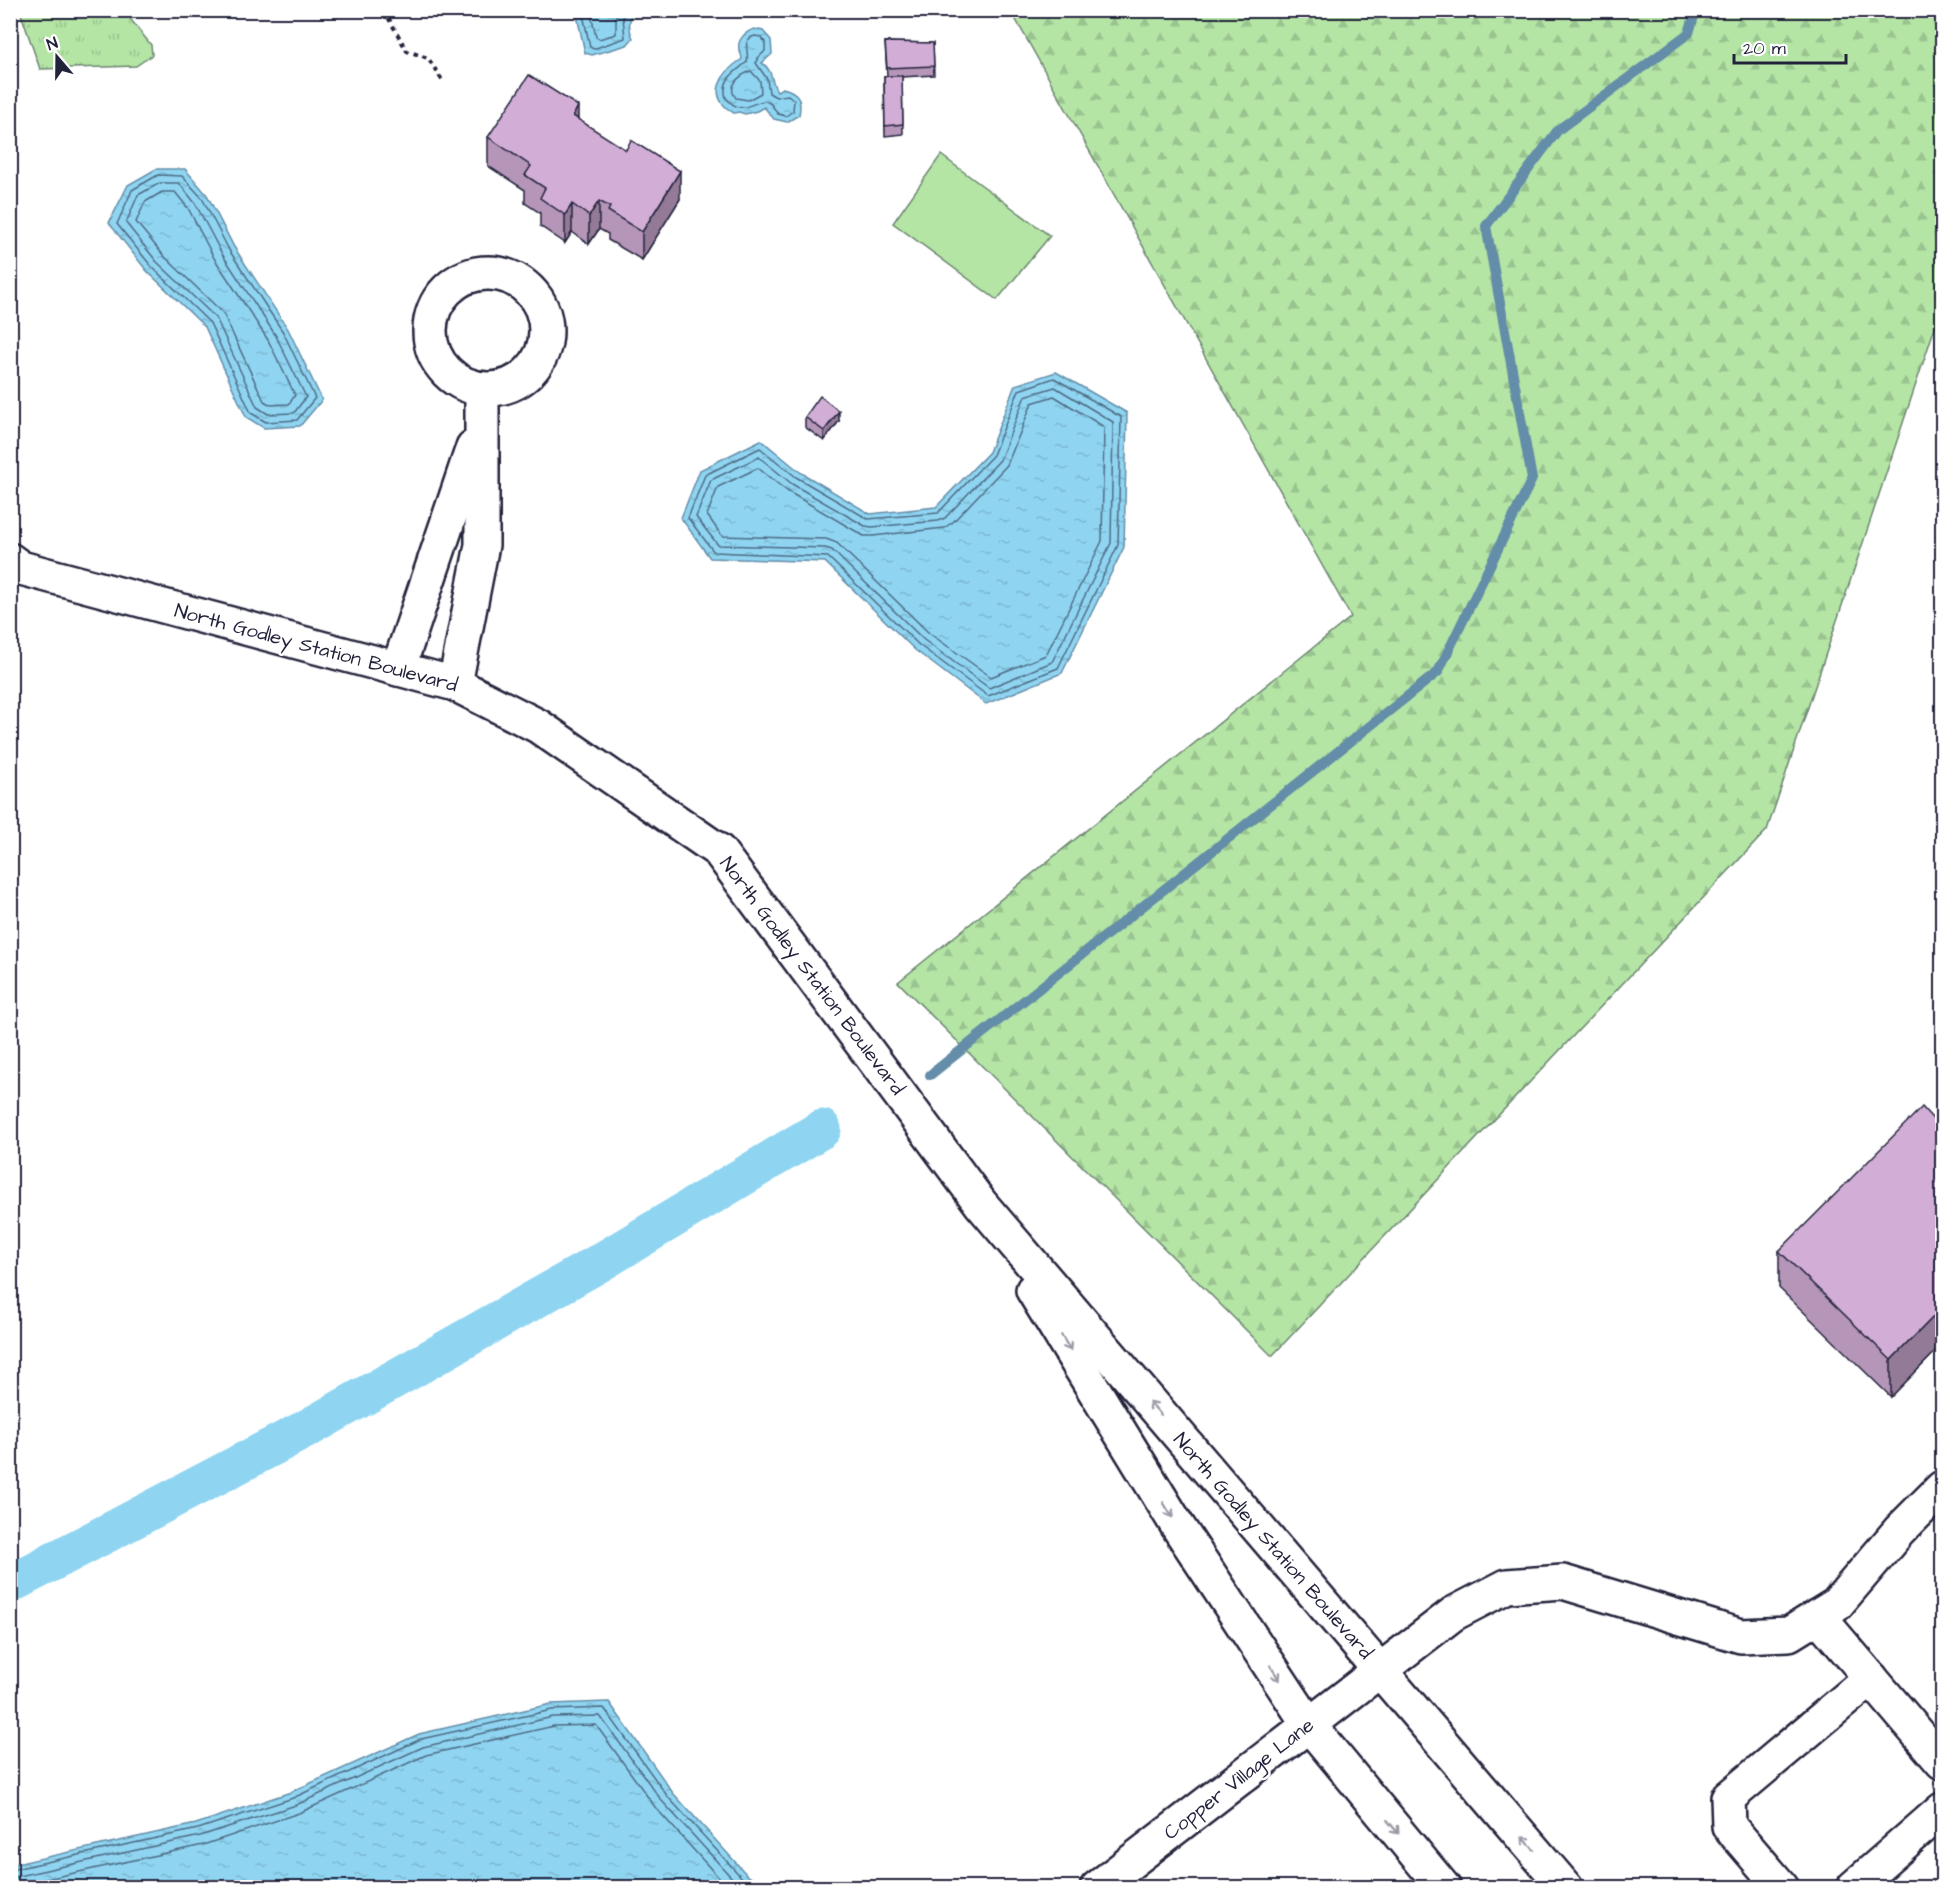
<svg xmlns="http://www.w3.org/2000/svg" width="1953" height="1898" font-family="'Architects Daughter',sans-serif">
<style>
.grass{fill:url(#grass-tufts);stroke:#6b8470;stroke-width:1.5}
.forest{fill:url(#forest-firs);stroke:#6b8470;stroke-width:1.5}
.pitch{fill:#b4e5a5;stroke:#6b8470;stroke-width:1.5}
.water{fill:url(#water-ripples);stroke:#638da8;stroke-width:1.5}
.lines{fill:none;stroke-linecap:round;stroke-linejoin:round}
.shore{stroke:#4e6a84;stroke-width:1.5}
.stream{stroke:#638da8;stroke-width:10}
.canal{stroke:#8fd5f1;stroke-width:39}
.minor-casing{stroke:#22223b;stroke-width:38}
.path{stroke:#22223b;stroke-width:4;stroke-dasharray:4.5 4.5;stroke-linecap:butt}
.minor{stroke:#fff;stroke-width:33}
.wall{fill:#b596b9;stroke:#22223b;stroke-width:1.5}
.shaded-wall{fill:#937a96;stroke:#22223b;stroke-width:1.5}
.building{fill:#d2aed7;stroke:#22223b;stroke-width:1.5}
.oneway{stroke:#9c9ca7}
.labels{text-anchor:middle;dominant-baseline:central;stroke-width:5;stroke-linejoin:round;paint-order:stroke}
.street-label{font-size:20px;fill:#22223b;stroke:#fff}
</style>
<defs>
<pattern id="grass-tufts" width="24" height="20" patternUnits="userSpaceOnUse" patternTransform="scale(1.5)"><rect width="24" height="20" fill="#b4e5a5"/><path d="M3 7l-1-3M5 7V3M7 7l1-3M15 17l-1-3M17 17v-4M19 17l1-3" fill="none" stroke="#9ac48f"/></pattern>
<pattern id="forest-firs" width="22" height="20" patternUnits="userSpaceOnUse" patternTransform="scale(1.5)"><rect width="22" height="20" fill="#b4e5a5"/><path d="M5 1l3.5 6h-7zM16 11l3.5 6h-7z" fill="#9ac48f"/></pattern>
<pattern id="water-ripples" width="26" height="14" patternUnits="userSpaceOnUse" patternTransform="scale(1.5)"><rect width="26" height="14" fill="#8fd5f1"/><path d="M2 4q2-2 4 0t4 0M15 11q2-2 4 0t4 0" fill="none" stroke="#7bb7d0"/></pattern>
</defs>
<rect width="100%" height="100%" fill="#fff"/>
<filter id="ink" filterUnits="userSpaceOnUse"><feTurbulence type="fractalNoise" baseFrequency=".0167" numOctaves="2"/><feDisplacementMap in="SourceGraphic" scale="12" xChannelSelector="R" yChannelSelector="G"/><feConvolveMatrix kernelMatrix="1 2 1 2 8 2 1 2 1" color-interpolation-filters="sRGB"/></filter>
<g filter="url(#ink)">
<polygon class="grass" points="20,11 124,11 151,45 152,55 136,66 40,69"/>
<polygon class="forest" points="1011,11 1942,11 1942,306 1767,830 1272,1356 898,982 1351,617"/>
<polygon class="pitch" points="941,155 1050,236 997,300 893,223"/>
<g class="water">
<path d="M576,11h58c-6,9 -6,17 -1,27l-6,7 -35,10 -7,-2z"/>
<path d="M754,29l9,2 8,9 1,14 -10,9c11,7 9,19 15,28l6,-3c16,4 19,12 16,27l-12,7 -13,-3 -10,-12 -7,4 -12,3 -6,-2 -5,1c-29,-17 -13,-40 8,-54 0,-4 -2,-7 -3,-10 -2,-10 7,-17 15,-20z"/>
<polygon points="156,169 185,169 207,195 234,247 288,329 322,400 300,426 264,428 246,417 205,327 147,271 109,223 128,185"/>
<polygon points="1056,372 1127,413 1124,547 1062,673 986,704 915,650 825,562 710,558 681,518 700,470 761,440 800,472 870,514 936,507 989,452 1015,385"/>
<polygon points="1942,527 1942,580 1936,536"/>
<polygon points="609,1702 673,1793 747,1875 765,1887 11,1887 11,1865 196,1824 291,1792 419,1734 551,1704"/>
</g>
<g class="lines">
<g class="shore">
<polyline points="582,10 590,47 593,49 625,38 623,17 626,10"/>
<polyline points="590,10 596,37 599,39 616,34 616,17 617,10"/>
<path d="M755,36l6,1 4,5v9l-7,7 -2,5 11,16 2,14 7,4 12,-2 6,5 -1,11 -7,5 -8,-2 -7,-10 -5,-3c-15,0 -24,16 -40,-3 -5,-19 8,-25 21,-36 3,-10 -7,-22 8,-26z"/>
<path d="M751,71l9,10 1,12 -13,7 -12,-2c-10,-12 4,-23 15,-27z"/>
<polygon points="158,175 182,176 202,198 229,250 283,332 315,398 297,420 266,422 251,413 210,323 152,267 117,224 132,190"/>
<polygon points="160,183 179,183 195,203 222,254 276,336 306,397 294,413 268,414 257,407 216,318 157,262 126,223 138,195"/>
<polygon points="162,192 175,192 188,208 214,258 268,340 295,395 289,404 271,405 264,401 223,313 164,256 136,222 145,202"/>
<polygon points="1054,378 1121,417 1118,545 1058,668 988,696 919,645 828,557 714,552 688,518 705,475 760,448 796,477 868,519 938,513 993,455 1019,390"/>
<polygon points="1055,387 1113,422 1111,543 1052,662 989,688 924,640 832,550 825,548 718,545 696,517 711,480 759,457 792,484 865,526 872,527 938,521 945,518 1000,460 1025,396"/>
<polygon points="1054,396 1104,427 1102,541 1046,655 991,677 929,633 837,543 826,539 722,536 707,515 718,487 758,468 787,491 864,536 873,536 944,528 953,522 1007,465 1032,403"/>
<polyline points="10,1870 198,1829 293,1798 421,1739 552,1710 604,1708 668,1797 743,1879 754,1888"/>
<polyline points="10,1878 200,1836 296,1805 423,1747 553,1717 600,1716 662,1801 741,1888"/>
<polyline points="10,1887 203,1845 299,1813 426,1755 554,1726 596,1725 655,1807 728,1888"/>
</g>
<polyline class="stream" points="930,1075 1438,672 1532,479 1486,226 1558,130 1689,33 1696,10"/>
<polyline class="canal" points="10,1584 308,1428 601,1262 822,1129"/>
<g class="minor-casing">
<g id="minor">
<circle cx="488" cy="331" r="58"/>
<polyline points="10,560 21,568 455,684 538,726 719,851 981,1204 1566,1888"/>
<polyline points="398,669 473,447"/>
<polyline points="455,684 482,545 482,391"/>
<polyline points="1033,1290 1177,1525 1309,1725 1444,1888"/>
<polyline points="1818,1616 1942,1762"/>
<polyline points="1097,1888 1453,1614 1507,1586 1563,1582 1741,1636 1789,1634 1836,1605 1899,1531 1942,1488"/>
<polyline points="1782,1888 1729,1826 1728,1798 1871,1678"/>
<polyline points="1853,1888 1942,1810"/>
</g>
</g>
<polyline class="path" points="384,10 407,51 428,58 442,80"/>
<use href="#minor" class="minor"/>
</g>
<g class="wall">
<polygon points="885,42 933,43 934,75 902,77 903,134 885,136 884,76 887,76"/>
<polygon points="578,120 680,199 642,260 608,240 608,234 599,229 589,244 572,232 565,243 540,226 540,213 525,203 525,190 488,166 488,137"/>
<polygon points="805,417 839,421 824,441 805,427"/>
<polygon points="1942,1129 1942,1345 1891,1397 1779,1288 1779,1251"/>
</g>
<g class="shaded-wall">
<polygon points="578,106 578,134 573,116"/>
<polygon points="680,171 680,199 642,260 642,232"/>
<polygon points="599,201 599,229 589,244 589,216"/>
<polygon points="572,204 572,232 565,243 565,215"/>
<polygon points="839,411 839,421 824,441 824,431"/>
<polygon points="1942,1308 1942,1345 1891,1397 1891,1360"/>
</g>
<g class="building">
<polygon points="885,42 933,43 934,66 887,68"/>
<polygon points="529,75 578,106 573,116 626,150 631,140 680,171 642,232 608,211 610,207 599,201 589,216 572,204 565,215 540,198 545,188 525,175 531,166 488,137"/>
<polygon points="884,76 902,76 903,124 885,126"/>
<polygon points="820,396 839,411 824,431 805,417"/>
<polygon points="1922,1107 1942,1129 1942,1308 1891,1360 1779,1251"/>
</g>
<defs><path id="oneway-shaft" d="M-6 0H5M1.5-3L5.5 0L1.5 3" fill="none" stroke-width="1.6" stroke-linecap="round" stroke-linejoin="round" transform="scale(1.5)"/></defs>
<g class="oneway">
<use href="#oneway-shaft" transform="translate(1066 1343) rotate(59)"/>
<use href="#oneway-shaft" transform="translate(1155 1408) rotate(-131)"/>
<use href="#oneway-shaft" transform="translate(1168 1510) rotate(59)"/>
<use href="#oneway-shaft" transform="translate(1275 1673) rotate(57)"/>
<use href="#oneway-shaft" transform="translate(1393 1827) rotate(50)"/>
<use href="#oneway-shaft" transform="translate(1528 1843) rotate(-131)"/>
</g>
</g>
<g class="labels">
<g class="street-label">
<text transform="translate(316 648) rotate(15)">North Godley Station Boulevard</text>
<text transform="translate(812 976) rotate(53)">North Godley Station Boulevard</text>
<text transform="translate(1273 1546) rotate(49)">North Godley Station Boulevard</text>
<text transform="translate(1239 1779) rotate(-38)">Copper Village Lane</text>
</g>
</g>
<rect width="1953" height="1898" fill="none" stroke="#fff" stroke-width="36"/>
<rect x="18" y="18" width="1917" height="1862" fill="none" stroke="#22223b" stroke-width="2" filter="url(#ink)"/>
<g transform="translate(57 57) rotate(340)" stroke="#ffffff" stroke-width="4.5" paint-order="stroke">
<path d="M0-4.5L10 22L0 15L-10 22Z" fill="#22223b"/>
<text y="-9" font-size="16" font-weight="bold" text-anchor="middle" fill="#22223b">N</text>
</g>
<path d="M1734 54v9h112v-9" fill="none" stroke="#22223b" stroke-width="3"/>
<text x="1743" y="54" font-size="18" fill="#22223b" stroke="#ffffff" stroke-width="4.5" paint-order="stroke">20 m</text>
</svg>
